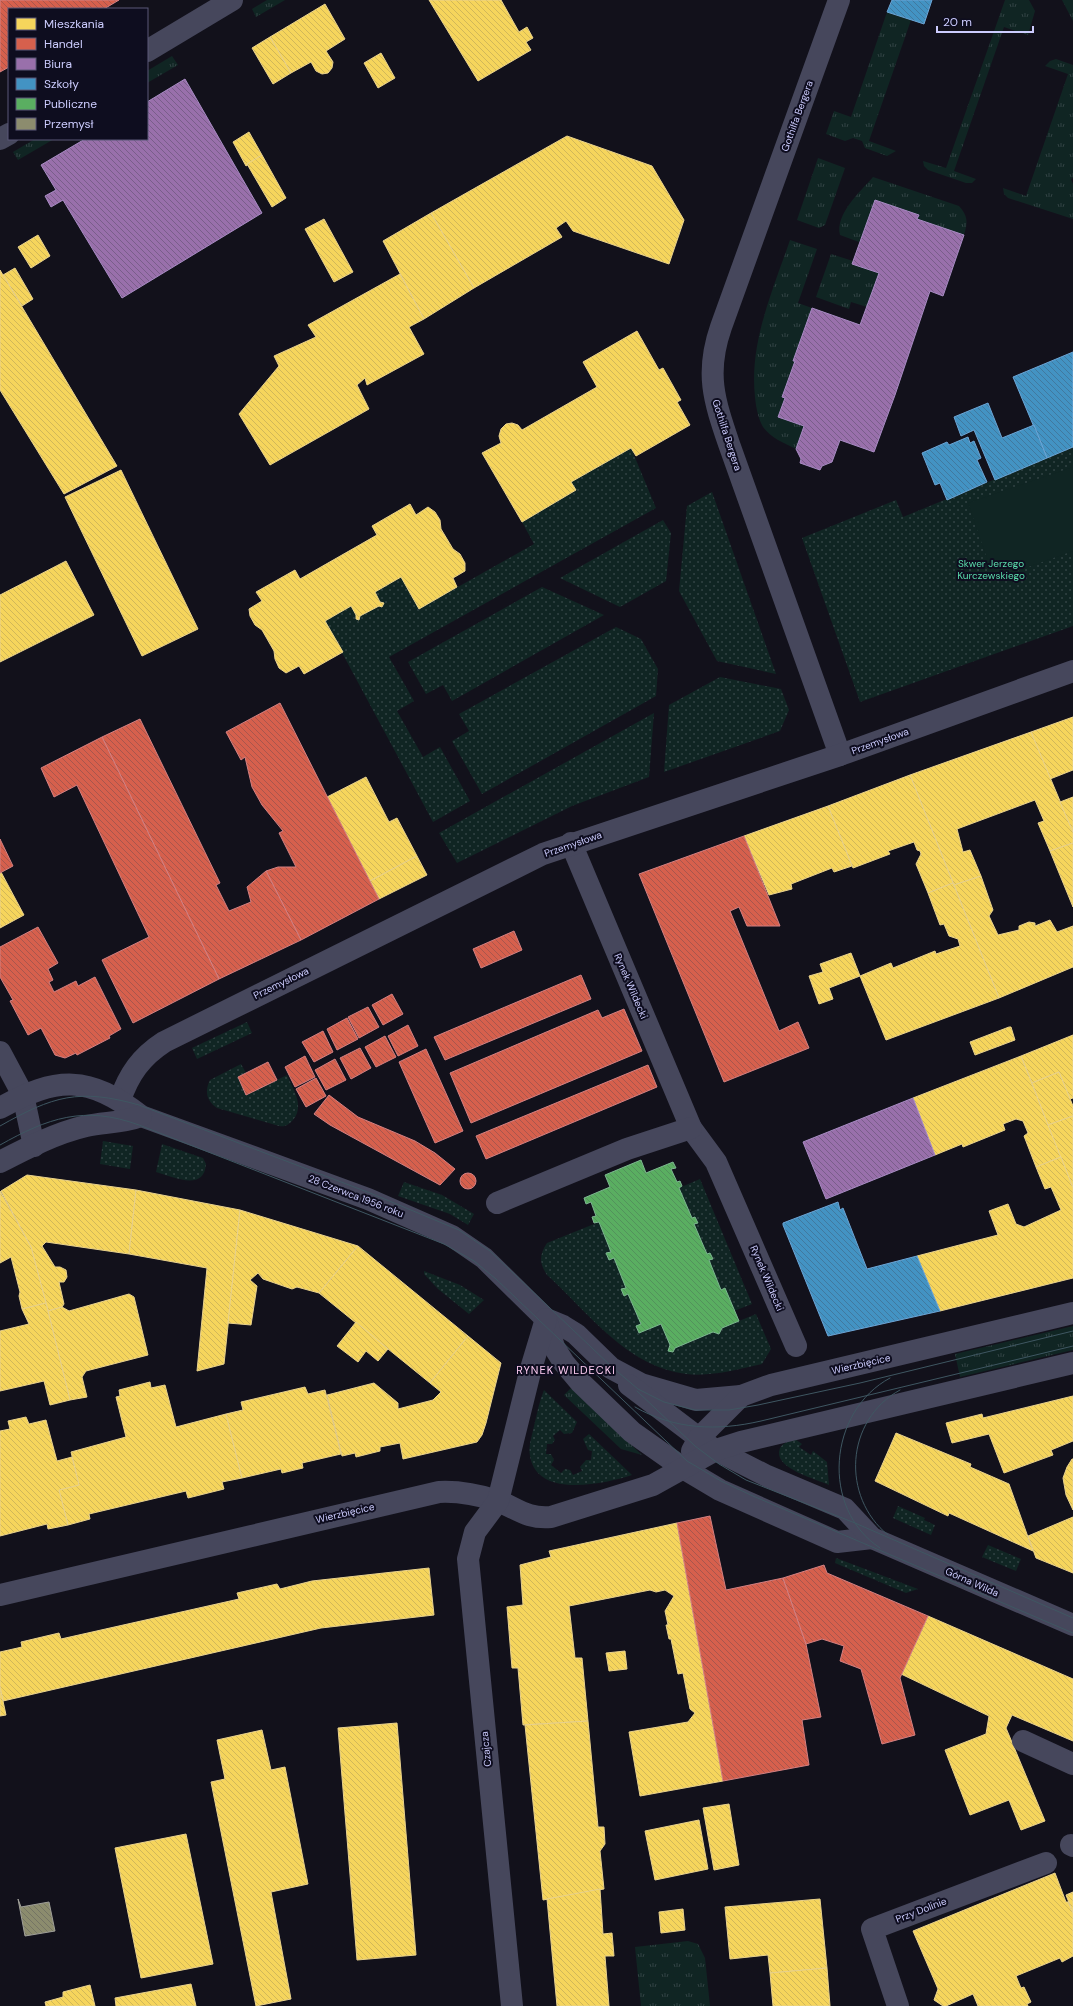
<svg xmlns="http://www.w3.org/2000/svg" width="1073" height="2006" font-family="'DM Sans',sans-serif">
<style>
.grass{fill:url(#grass-tufts)}
.garden{fill:url(#garden-dots)}
.pitch{fill:#102523}
.homes{fill:url(#homes-back-hatch);stroke:#e9d28d}
.shops{fill:url(#shops-back-hatch);stroke:#d38082}
.offices{fill:url(#offices-back-hatch);stroke:#a88cc4}
.schools{fill:url(#schools-back-hatch);stroke:#6ca4d5}
.public{fill:url(#public-back-hatch);stroke:#7cb790}
.industry{fill:url(#industry-back-hatch);stroke:#9f9f99}
.lines{fill:none;stroke-linecap:round;stroke-linejoin:round}
.minor{stroke:#46475c;stroke-width:22}
.tram{stroke:#3f5762;stroke-width:1}
.labels{text-anchor:middle;dominant-baseline:central;stroke-width:4;stroke-linejoin:round;paint-order:stroke}
.street-label{font-size:10px;fill:#ccccfe;stroke:#0e0d1f}
.park-label{font-size:10px;fill:#5adbab;stroke:#0e0d1f}
.neighbourhood-label{font-size:11px;letter-spacing:1px;fill:#fecdf2;stroke:#0e0d1f}
</style>
<defs>
<pattern id="grass-tufts" width="24" height="20" patternUnits="userSpaceOnUse"><rect width="24" height="20" fill="#102523"/><path d="M3 7l-1-3M5 7V3M7 7l1-3M15 17l-1-3M17 17v-4M19 17l1-3" fill="none" stroke="#324344"/></pattern>
<pattern id="garden-dots" width="8" height="8" patternUnits="userSpaceOnUse"><rect width="8" height="8" fill="#102523"/><path d="M2 2h.1M6 6h.1" fill="none" stroke="#324344" stroke-width="1.8" stroke-linecap="round"/></pattern>
<pattern id="homes-back-hatch" width="6" height="6" patternUnits="userSpaceOnUse"><rect width="6" height="6" fill="#f6d55c"/><path d="M-1 5l2 2M0 0l6 6M5-1l2 2" fill="none" stroke="#d1b759"/></pattern>
<pattern id="shops-back-hatch" width="6" height="6" patternUnits="userSpaceOnUse"><rect width="6" height="6" fill="#d6604d"/><path d="M-1 5l2 2M0 0l6 6M5-1l2 2" fill="none" stroke="#a8564d"/></pattern>
<pattern id="offices-back-hatch" width="6" height="6" patternUnits="userSpaceOnUse"><rect width="6" height="6" fill="#9970ab"/><path d="M-1 5l2 2M0 0l6 6M5-1l2 2" fill="none" stroke="#795e8a"/></pattern>
<pattern id="schools-back-hatch" width="6" height="6" patternUnits="userSpaceOnUse"><rect width="6" height="6" fill="#4393c3"/><path d="M-1 5l2 2M0 0l6 6M5-1l2 2" fill="none" stroke="#41799f"/></pattern>
<pattern id="public-back-hatch" width="6" height="6" patternUnits="userSpaceOnUse"><rect width="6" height="6" fill="#5aae61"/><path d="M-1 5l2 2M0 0l6 6M5-1l2 2" fill="none" stroke="#53925c"/></pattern>
<pattern id="industry-back-hatch" width="6" height="6" patternUnits="userSpaceOnUse"><rect width="6" height="6" fill="#8c8c6e"/><path d="M-1 5l2 2M0 0l6 6M5-1l2 2" fill="none" stroke="#747464"/></pattern>
</defs>
<rect width="100%" height="100%" fill="#12111b"/>
<g class="grass">
<polygon points="267,0 285,0 256,17 252,9"/>
<polygon points="1005,0 1029,0 1035,11 1028,35 1004,27 954,171 976,179 972,183 966,183 928,170 924,166 923,161 946,168"/>
<polygon points="1062,0 1073,0 1073,21"/>
<polygon points="887,12 911,20 869,141 896,151 887,156 865,148 862,141 853,138 845,141 826,134 834,111 851,117"/>
<polygon points="172,56 178,65 147,83 147,71"/>
<polygon points="1056,59 1073,65 1073,178 1071,179 1073,184 1073,219 1008,198 1004,194 1003,188 1026,196 1068,74 1045,66 1050,61"/>
<polygon points="35,139 54,139 18,160 13,152"/>
<polygon points="818,158 845,168 825,225 819,228 797,220"/>
<path d="M873,177l86,29c9,10 9,16 5,29l-47,-16 1,-4 -58,25 -1,2 -19,-7c-5,-21 20,-43 33,-58z"/>
<path d="M790,240l27,9 -19,54 14,5 -18,53h1l-13,36 3,1 -7,19 26,9 -8,23c-12,-6 -25,-11 -33,-22 -5,-9 -7,-20 -8,-30 -6,-55 18,-107 35,-157z"/>
<polygon points="831,254 853,261 852,264 879,273 867,307 851,302 849,309 816,297"/>
<polygon points="1073,1326 1073,1350 960,1377 955,1354"/>
<polygon points="571,1388 642,1455 621,1449 564,1395"/>
<polygon points="688,1941 698,1944 705,1958 710,2006 641,2006 635,1947"/>
</g>
<g class="garden">
<polygon points="1073,447 1073,626 860,702 802,538 896,500 903,517"/>
<polygon points="631,448 656,508 389,657 414,701 397,711 423,757 440,747 470,801 433,822 325,621 351,606 356,615 356,619 359,620 360,616 379,606 382,606 384,603 380,602 375,592 401,577 419,609 534,544 522,522 575,491 571,482"/>
<polygon points="712,492 776,674 717,661 679,591 687,506"/>
<polygon points="663,520 671,533 666,581 620,607 560,578"/>
<polygon points="542,587 604,615 452,701 443,685 426,694 408,662"/>
<polygon points="616,627 641,639 658,669 656,696 482,794 452,741 469,731 459,714"/>
<polygon points="720,677 781,689 789,710 780,731 664,772 669,705"/>
<polygon points="654,713 649,777 572,806 457,863 439,833"/>
<polygon points="247,1022 252,1033 197,1059 192,1048"/>
<path d="M241,1064l5,9 -8,4 8,18 41,-20c6,14 18,31 6,45 -5,5 -7,7 -14,6l-62,-18c-10,-7 -13,-16 -7,-28z"/>
<polygon points="103,1141 133,1146 130,1169 100,1164"/>
<path d="M162,1144l41,14 3,6c-2,28 -32,13 -50,8z"/>
<polygon points="700,1179 752,1304 734,1311 725,1289 721,1290 709,1260 712,1259 710,1253 707,1254 694,1224 698,1222 695,1217 692,1218 679,1188"/>
<polygon points="404,1182 442,1195 474,1214 468,1225 450,1214 398,1196"/>
<path d="M599,1222l12,30 -5,2 3,6 5,-2 12,30 -5,1 3,7 4,-2 13,30 -5,2 3,7 22,-9 9,21 -2,5 5,2 2,-4 38,-16 6,2 3,-6 34,-14 15,35 -9,15c-24,5 -50,13 -76,10 -60,-8 -97,-61 -139,-99 -8,-12 -8,-20 0,-32z"/>
<polygon points="424,1271 460,1285 484,1300 469,1314 438,1289 424,1274"/>
<path d="M544,1390l33,32 -5,11 -8,1 -4,-4 -7,6 2,4 -3,4h-5l-1,10h5l3,6 -3,5 10,8 4,-4 5,1 3,5 9,-4 -2,-4 6,-7h5l1,-9 -4,-1 -5,-11 6,-5 43,41c-28,9 -95,24 -102,-19 -2,-10 2,-20 4,-30 3,-12 5,-24 10,-36z"/>
<path d="M795,1439l7,5 -3,3 12,8 2,-4 14,11 2,23c-13,-6 -52,-16 -50,-33 1,-9 9,-10 16,-13z"/>
<polygon points="898,1506 925,1518 924,1520 935,1525 931,1535 893,1518"/>
<polygon points="988,1545 1021,1559 1016,1571 982,1557"/>
<polygon points="836,1558 918,1589 906,1593 835,1563"/>
</g>
<polygon class="pitch" points="1073,467 1073,551 994,579 968,503"/>
<g class="homes">
<polygon points="429,0 501,0 519,32 527,27 533,38 526,42 531,50 478,81"/>
<polygon points="325,4 345,39 326,51 333,62 332,68 328,73 322,74 316,71 311,62 291,73 270,37"/>
<polygon points="270,37 291,73 273,84 252,48"/>
<polygon points="381,53 395,78 378,88 364,63"/>
<polygon points="249,132 262,155 246,166 233,142"/>
<polygon points="567,136 652,166 684,220 669,264 573,231 566,221 556,228 562,237 474,288 431,213"/>
<polygon points="262,155 286,198 272,207 247,164"/>
<polygon points="431,213 474,288 424,319 383,241"/>
<polygon points="324,219 353,272 334,282 305,229"/>
<polygon points="38,235 50,256 31,268 18,247"/>
<polygon points="15,268 33,299 22,306 3,275"/>
<polygon points="0,270 117,466 64,494 0,390"/>
<polygon points="400,274 424,319 409,327 424,354 367,385 365,378 357,385 369,409 270,465 239,414 279,366 274,356 316,337 308,325"/>
<polygon points="637,331 659,370 663,368 681,400 677,402 690,425 636,456 631,448 571,482 576,490 522,522 482,453 501,443 499,436 501,429 506,424 512,423 518,425 522,430 597,387 583,362"/>
<polygon points="121,470 198,629 142,656 65,497"/>
<polygon points="410,504 416,515 428,507 435,512 440,520 441,529 453,549 460,554 465,563 465,571 453,578 457,587 419,609 401,577 375,592 380,602 384,603 382,607 379,606 360,616 359,620 356,619 356,615 351,606 325,621 343,652 304,674 299,666 286,673 279,668 275,659 274,651 262,630 255,625 250,616 249,609 262,601 256,592 295,570 300,579 377,535 372,526"/>
<polygon points="66,561 94,615 0,662 0,595"/>
<polygon points="1073,717 1073,770 1050,779 1031,732"/>
<polygon points="1031,732 1073,832 1073,843 1050,851 1038,823 1044,821 1035,800 957,829 963,852 970,850 981,876 954,885 910,775"/>
<polygon points="910,775 953,883 928,893 916,864 921,854 920,851 917,850 914,842 888,851 890,854 853,868 828,806"/>
<polygon points="366,777 389,822 397,818 417,856 370,881 327,797"/>
<polygon points="1073,797 1073,832 1060,802"/>
<polygon points="828,806 852,866 834,872 832,868 791,884 792,889 769,895 744,836"/>
<polygon points="1073,843 1073,907 1050,851"/>
<polygon points="417,856 427,875 379,899 370,881"/>
<polygon points="1,872 24,915 0,928 0,873"/>
<polygon points="981,876 993,910 989,916 998,935 1019,930 1019,926 1029,922 1035,923 1035,926 1050,920 1057,932 1073,926 1073,967 999,998 954,885"/>
<polygon points="953,883 999,998 886,1040 860,976 891,963 893,968 935,951 936,954 960,946 958,939 949,936 944,924 940,925 928,893"/>
<polygon points="851,953 860,976 829,988 833,999 819,1004 809,976 823,972 820,964"/>
<polygon points="1009,1027 1011,1027 1015,1040 975,1055 970,1042"/>
<polygon points="1073,1035 1073,1098 1070,1099 1059,1072 1032,1083 1021,1056"/>
<polygon points="1021,1056 1061,1157 1036,1167 1024,1136 1028,1133 1023,1121 1016,1119 1003,1124 1005,1130 963,1147 962,1144 935,1155 913,1098"/>
<polygon points="1059,1072 1073,1106 1073,1116 1048,1125 1032,1083"/>
<polygon points="1073,1116 1073,1188 1048,1125"/>
<polygon points="1061,1157 1073,1188 1073,1278 940,1311 917,1256 998,1235 989,1211 1008,1204 1016,1224 1024,1227 1061,1210 1051,1187 1045,1189 1036,1167"/>
<polygon points="27,1175 136,1190 129,1254 46,1242 42,1246 55,1267 60,1267 66,1270 67,1277 64,1282 59,1282 64,1304 62,1307 48,1311 31,1247 1,1191"/>
<polygon points="136,1190 240,1210 224,1364 197,1371 207,1268 129,1254"/>
<polygon points="0,1191 31,1247 46,1303 22,1309 19,1296 20,1292 11,1257 0,1263"/>
<polygon points="240,1210 358,1246 319,1293 297,1287 292,1289 263,1279 258,1273 250,1280 257,1286 251,1325 228,1323"/>
<polygon points="358,1246 468,1336 430,1383 319,1293"/>
<polygon points="129,1294 134,1297 148,1355 86,1371 82,1377 87,1397 70,1400 48,1311 62,1307 69,1311"/>
<polygon points="46,1303 70,1400 50,1405 44,1381 0,1391 0,1331 29,1324 22,1309"/>
<polygon points="356,1322 388,1349 378,1361 366,1351 358,1362 337,1346"/>
<polygon points="468,1336 501,1363 486,1423 482,1435 477,1442 403,1459 400,1443 380,1447 380,1451 356,1457 355,1453 342,1456 327,1395 374,1383 398,1403 398,1409 433,1400 441,1392 430,1383"/>
<polygon points="150,1382 151,1388 165,1385 176,1427 226,1414 242,1478 222,1482 224,1489 188,1498 186,1491 89,1514 90,1519 68,1525 59,1490 79,1485 71,1452 126,1437 116,1397 120,1396 119,1390"/>
<polygon points="305,1387 308,1394 325,1390 341,1454 302,1463 303,1468 282,1473 281,1469 242,1478 226,1414 243,1410 241,1402"/>
<polygon points="1073,1396 1073,1441 1051,1450 1053,1455 1004,1473 989,1434 952,1443 946,1423 982,1414 983,1418"/>
<polygon points="26,1417 29,1424 46,1420 57,1461 72,1457 79,1485 59,1490 68,1525 48,1529 47,1524 0,1536 0,1431 10,1429 8,1421"/>
<polygon points="896,1433 971,1464 970,1467 1009,1484 1033,1551 949,1513 948,1516 875,1481"/>
<polygon points="1072,1459 1073,1459 1073,1510 1066,1495 1063,1478 1067,1467"/>
<polygon points="1073,1517 1073,1573 1036,1558 1028,1536"/>
<polygon points="677,1523 723,1781 640,1796 629,1732 688,1722 695,1713 690,1709 683,1673 678,1674 671,1639 669,1639 666,1625 668,1625 665,1611 674,1596 665,1590 656,1592 650,1590 569,1606 575,1658 582,1658 588,1721 523,1725 518,1668 512,1668 507,1607 523,1605 520,1565 551,1557 549,1551"/>
<polygon points="429,1568 434,1615 321,1628 3,1701 0,1687 0,1652 22,1647 21,1642 59,1633 61,1639 239,1599 237,1593 277,1584 280,1589 312,1581"/>
<polygon points="928,1616 1073,1679 1073,1741 1012,1715 1006,1728 1045,1821 1021,1830 1009,1800 970,1815 945,1750 986,1734 989,1716 901,1674"/>
<polygon points="625,1651 627,1669 609,1671 606,1653"/>
<polygon points="0,1687 6,1715 0,1716"/>
<polygon points="588,1721 598,1827 604,1827 605,1844 600,1851 604,1889 543,1900 525,1725"/>
<polygon points="397,1723 416,1955 357,1960 338,1728"/>
<polygon points="262,1730 271,1770 285,1767 308,1884 271,1892 291,1999 256,2006 211,1782 225,1779 217,1740"/>
<polygon points="729,1804 739,1865 714,1870 703,1808"/>
<polygon points="699,1820 708,1869 655,1880 645,1831"/>
<polygon points="186,1834 213,1964 141,1978 115,1848"/>
<polygon points="1055,1873 1066,1902 1068,1902 1073,1913 1073,1956 1062,1962 1060,1958 1016,1976 1021,1988 1024,1987 1031,2002 1027,2004 1028,2006 978,2006 973,1994 946,2006 943,2006 934,2000 938,1989 913,1931"/>
<polygon points="600,1889 603,1934 612,1933 614,1956 605,1956 609,2006 557,2006 547,1899"/>
<polygon points="1073,1892 1073,1913 1066,1895"/>
<polygon points="820,1899 827,1968 770,1973 768,1955 730,1959 725,1907"/>
<polygon points="683,1909 685,1930 661,1933 659,1912"/>
<polygon points="827,1968 830,2006 773,2006 770,1973"/>
<polygon points="191,1984 196,2006 116,2006 115,1998"/>
<polygon points="90,1985 95,2006 46,2006 45,2002 63,1997 63,1992"/>
</g>
<g class="shops">
<polygon points="0,0 119,0 104,9 9,9 9,67 0,72"/>
<polygon points="280,703 379,899 301,940 266,871 278,867 296,867 279,833 283,831 262,805 252,787 245,757 241,760 226,732"/>
<polygon points="140,719 220,883 216,885 229,911 251,902 247,887 266,871 301,940 219,979 102,737"/>
<polygon points="102,737 219,979 133,1023 102,960 149,937 77,785 54,797 41,768"/>
<polygon points="744,836 780,926 747,926 739,907 730,911 779,1031 798,1022 809,1048 724,1082 639,874"/>
<polygon points="0,839 13,866 0,873"/>
<polygon points="38,927 58,963 48,969 53,980 49,982 54,992 76,981 78,986 95,977 121,1029 109,1036 110,1038 77,1055 76,1053 65,1058 55,1055 41,1028 28,1035 10,1001 13,1000 0,977 0,947"/>
<polygon points="514,931 522,950 481,968 473,949"/>
<polygon points="581,975 591,999 445,1060 434,1037"/>
<polygon points="392,994 403,1014 383,1025 372,1005"/>
<polygon points="368,1007 379,1027 359,1038 348,1017"/>
<polygon points="624,1009 642,1051 471,1123 450,1073 598,1010 602,1018"/>
<polygon points="347,1018 358,1039 337,1050 327,1029"/>
<polygon points="408,1025 418,1046 398,1056 388,1036"/>
<polygon points="323,1031 333,1052 314,1062 302,1042"/>
<polygon points="385,1036 396,1057 376,1067 365,1047"/>
<polygon points="360,1048 371,1068 351,1079 340,1058"/>
<polygon points="426,1049 463,1131 435,1143 399,1062"/>
<polygon points="305,1056 315,1077 295,1087 285,1067"/>
<polygon points="335,1059 346,1080 326,1090 315,1070"/>
<polygon points="268,1062 277,1080 246,1095 238,1077"/>
<polygon points="648,1065 657,1087 486,1159 476,1136"/>
<polygon points="316,1078 326,1096 306,1107 296,1089"/>
<polygon points="329,1095 358,1117 415,1141 435,1153 455,1169 440,1185 330,1125 314,1114"/>
<circle cx="468" cy="1181" r="8"/>
<polygon points="710,1516 726,1590 783,1578 806,1644 821,1717 802,1720 809,1765 723,1781 677,1523"/>
<polygon points="824,1565 827,1573 928,1616 900,1678 915,1735 882,1744 861,1669 840,1661 844,1646 822,1639 806,1644 783,1578"/>
</g>
<g class="offices">
<polygon points="185,79 262,213 122,298 63,200 51,207 45,196 56,190 41,165 85,139 147,139 147,102"/>
<polygon points="875,200 919,215 917,219 964,235 943,296 930,291 895,395 874,452 840,440 832,462 822,466 820,470 800,463 801,459 796,449 804,426 778,417 785,398 782,397 795,361 793,361 812,308 860,325 879,273 852,264"/>
<polygon points="913,1098 935,1155 826,1199 803,1142"/>
</g>
<g class="schools">
<polygon points="892,0 932,0 924,24 887,12"/>
<polygon points="1073,352 1073,447 1047,458 1013,377"/>
<polygon points="988,403 1002,438 1034,425 1047,458 995,480 974,430 961,436 954,417"/>
<polygon points="968,437 970,443 974,441 981,458 977,460 987,482 947,500 940,483 935,485 922,453 947,442 949,445"/>
<polygon points="838,1202 840,1210 843,1208 867,1269 917,1256 940,1311 828,1336 783,1225 783,1223"/>
</g>
<polygon class="public" points="641,1160 646,1173 673,1162 676,1168 671,1169 677,1182 680,1181 682,1186 679,1188 692,1218 695,1217 698,1223 694,1224 707,1254 710,1253 713,1259 709,1260 721,1290 725,1288 739,1321 722,1328 719,1334 713,1332 675,1348 673,1352 668,1351 670,1345 661,1324 639,1333 636,1326 641,1324 628,1294 624,1296 621,1289 626,1288 614,1258 609,1260 606,1253 611,1252 599,1222 594,1223 592,1217 596,1216 591,1202 586,1204 584,1198 610,1187 605,1175"/>
<polygon class="industry" points="18,1899 21,1907 49,1902 55,1931 25,1936"/>
<g class="lines">
<g class="minor">
<path d="M839,0l-118,327c-16,46 -7,73 8,117l111,311"/>
<polyline points="147,51 232,0"/>
<polyline points="0,139 9,134"/>
<polyline points="571,843 691,1128 716,1162 796,1346"/>
<polyline points="0,1052 23,1095 34,1146"/>
<path d="M120,1100c9,-26 21,-43 44,-58l379,-188 297,-99 233,-84"/>
<path d="M0,1108c57,-32 89,-33 141,8l227,83 84,37 32,22 62,61 17,7 13,8 35,34 30,16 55,16 45,-4"/>
<path d="M0,1162c27,-14 56,-29 86,-36 19,-4 37,-3 55,-10"/>
<polyline points="497,1203 627,1149 691,1128"/>
<polyline points="546,1319 554,1347 564,1363 580,1382 632,1432 683,1468 720,1490 837,1542 872,1538"/>
<polyline points="629,1385 712,1448 767,1476 845,1509 872,1538 1073,1625"/>
<polyline points="692,1451 699,1438 741,1396 771,1385 1073,1313"/>
<path d="M0,1595l439,-103c19,-1 40,3 59,9 20,8 29,18 53,16l102,-32 63,-35 25,-8 332,-79"/>
<polyline points="1023,1741 1073,1764"/>
<polyline points="1071,1845 1073,1846"/>
<polyline points="512,2006 468,1559 475,1532 498,1501 530,1372 546,1319"/>
<polyline points="898,2006 872,1929 1046,1863"/>
</g>
<g class="tram">
<path d="M0,1126c53,-30 79,-38 139,-21l231,88 89,37 31,21 122,116 26,22 26,13 31,8h34l29,-5 102,-22 213,-52"/>
<path d="M0,1145c48,-27 84,-40 139,-20l305,119 30,17 22,18 191,182 34,20 32,15 320,137"/>
<polyline points="637,1391 695,1446 719,1464 746,1480 855,1523 1073,1618"/>
<path d="M635,1407c40,23 83,24 126,14l312,-75"/>
<path d="M888,1535c-47,-38 -43,-115 12,-145"/>
<path d="M880,1548c-60,-39 -52,-137 10,-170"/>
</g>
</g>
<g class="labels">
<g class="street-label">
<text transform="translate(797 116) rotate(-70)">Gothilfa Bergera</text>
<text transform="translate(727 435) rotate(72)">Gothilfa Bergera</text>
<text transform="translate(880 741) rotate(-20)">Przemysłowa</text>
<text transform="translate(573 844) rotate(-19)">Przemysłowa</text>
<text transform="translate(281 983) rotate(-26)">Przemysłowa</text>
<text transform="translate(631 986) rotate(67)">Rynek Wildecki</text>
<text transform="translate(356 1196) rotate(21)">28 Czerwca 1956 roku</text>
<text transform="translate(767 1278) rotate(67)">Rynek Wildecki</text>
<text transform="translate(861 1364) rotate(-13)">Wierzbięcice</text>
<text transform="translate(345 1513) rotate(-13)">Wierzbięcice</text>
<text transform="translate(972 1582) rotate(24)">Górna Wilda</text>
<text transform="translate(486 1749) rotate(-96)">Czajcza</text>
<text transform="translate(921 1910) rotate(-21)">Przy Dolinie</text>
</g>
<g class="park-label">
<text x="991" y="563">Skwer Jerzego<tspan x="991" dy="12">Kurczewskiego</tspan></text>
</g>
<g class="neighbourhood-label">
<text x="566" y="1370">RYNEK WILDECKI</text>
</g>
</g>
<rect x="8" y="8" width="140" height="132" fill="#0e0d1f" stroke="#5a5978"/>
<rect x="16" y="18" width="20" height="12" fill="#f6d55c" stroke="#5a5978"/>
<text x="44" y="28" font-size="12" fill="#ccccfe">Mieszkania</text>
<rect x="16" y="38" width="20" height="12" fill="#d6604d" stroke="#5a5978"/>
<text x="44" y="48" font-size="12" fill="#ccccfe">Handel</text>
<rect x="16" y="58" width="20" height="12" fill="#9970ab" stroke="#5a5978"/>
<text x="44" y="68" font-size="12" fill="#ccccfe">Biura</text>
<rect x="16" y="78" width="20" height="12" fill="#4393c3" stroke="#5a5978"/>
<text x="44" y="88" font-size="12" fill="#ccccfe">Szkoły</text>
<rect x="16" y="98" width="20" height="12" fill="#5aae61" stroke="#5a5978"/>
<text x="44" y="108" font-size="12" fill="#ccccfe">Publiczne</text>
<rect x="16" y="118" width="20" height="12" fill="#8c8c6e" stroke="#5a5978"/>
<text x="44" y="128" font-size="12" fill="#ccccfe">Przemysł</text>
<path d="M937 26v6h96v-6" fill="none" stroke="#ccccfe" stroke-width="2"/>
<text x="943" y="26" font-size="12" fill="#ccccfe" stroke="#0e0d1f" stroke-width="3" paint-order="stroke">20 m</text>
</svg>
